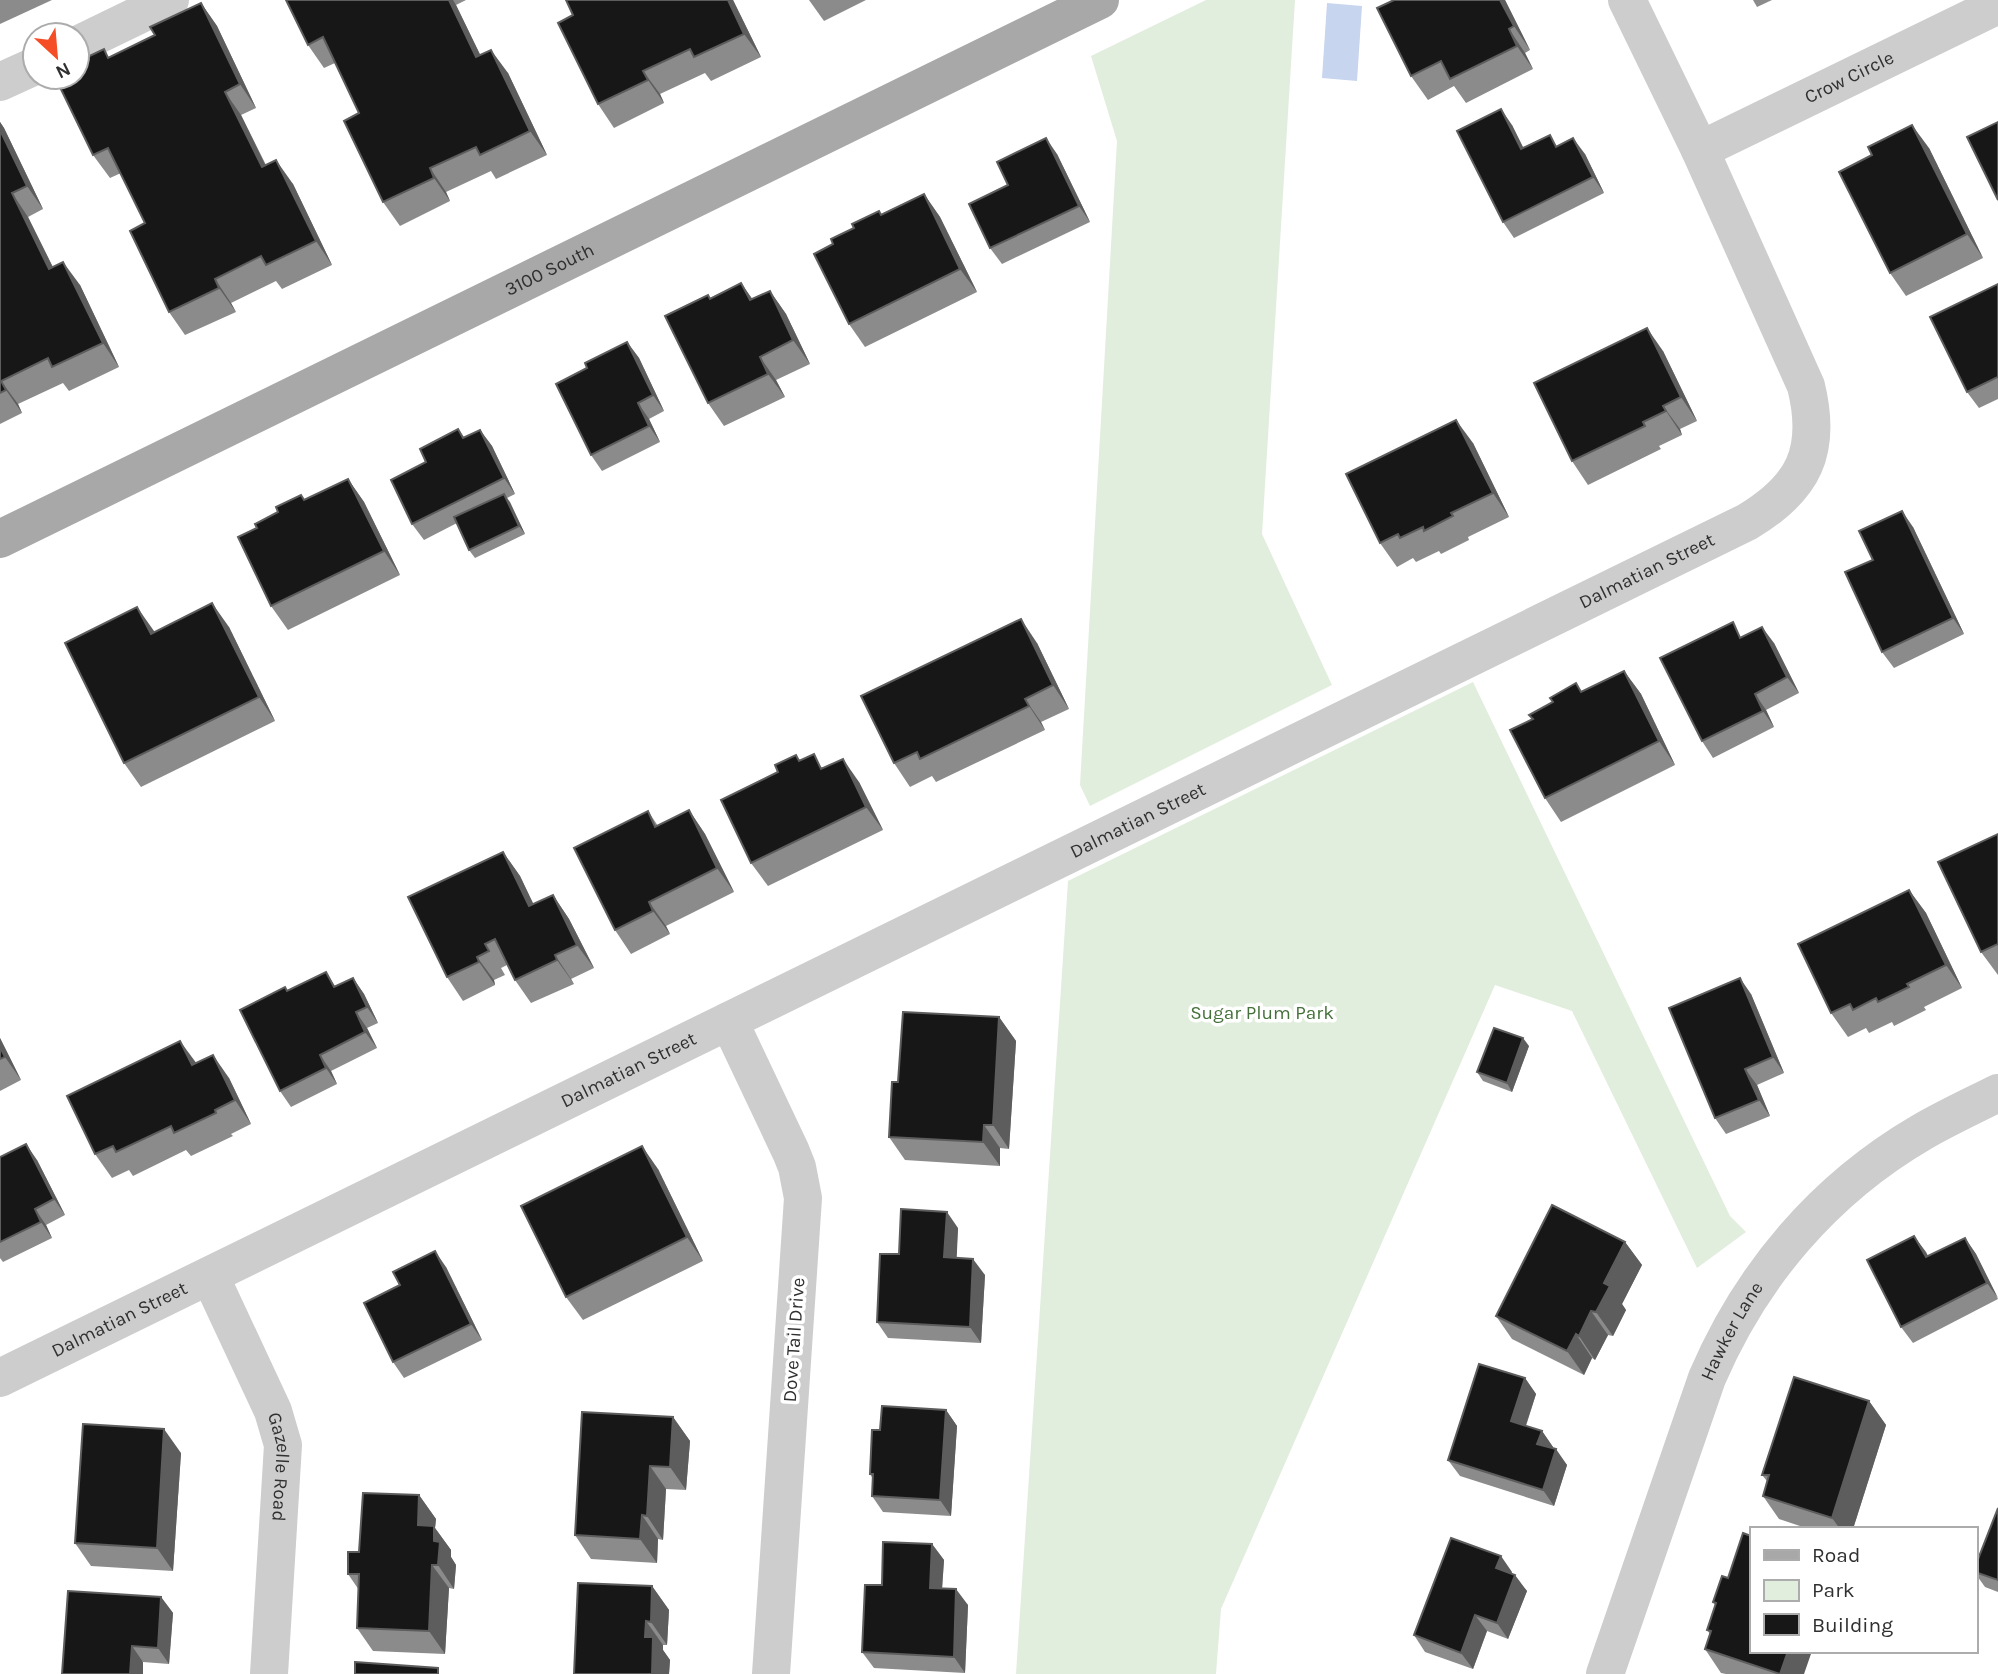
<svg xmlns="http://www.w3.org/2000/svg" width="1998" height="1674" font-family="Karla,sans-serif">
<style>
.green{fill:#e2eedd}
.water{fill:#c8d5ef}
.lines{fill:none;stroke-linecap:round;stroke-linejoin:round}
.minor{stroke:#cdcdcd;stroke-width:38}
.major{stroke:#a8a8a8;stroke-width:38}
.wall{fill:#8b8b8b}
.shaded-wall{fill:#5d5d5d}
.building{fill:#171717;stroke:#5d5d5d;stroke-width:2}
.labels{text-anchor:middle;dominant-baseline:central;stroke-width:7;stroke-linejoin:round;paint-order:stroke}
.street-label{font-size:19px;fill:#303030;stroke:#fff}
.park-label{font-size:19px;fill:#447039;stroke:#fff}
</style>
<rect width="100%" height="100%" fill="#fff"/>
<g class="green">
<polygon points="1206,0 1295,0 1262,534 1332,685 1090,806 1080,785 1117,141 1091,56"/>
<polygon points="1473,682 1730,1216 1746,1232 1697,1268 1572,1011 1495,985 1221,1609 1216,1674 1016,1674 1068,881"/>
</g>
<polygon class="water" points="1327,3 1362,6 1357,81 1322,78"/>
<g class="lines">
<g class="minor">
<polyline points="77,45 170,0"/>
<polyline points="0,82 35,66"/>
<path id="s1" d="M1700,150l298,-145"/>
<polyline points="729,1021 791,1152 797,1167 803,1198 771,1674"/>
<path id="s2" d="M210,1276l63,135 10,34 -14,229"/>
<path id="s3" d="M0,1378l1747,-856c57,-34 75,-71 59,-136l-106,-236 -73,-150"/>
<path id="s4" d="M1605,1674l102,-296c44,-103 117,-189 215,-246 24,-14 50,-26 76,-39"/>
</g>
<path class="major" id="s5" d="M0,539l1100,-539"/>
</g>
<g class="wall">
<polygon points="0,0 52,0 0,24"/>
<polygon points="286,0 466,0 456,5 480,55 508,73 547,155 496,179 491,171 446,192 450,201 400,226 383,202 359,113 335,63 324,68 308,45"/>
<polygon points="566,0 733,0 761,57 711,81 705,73 660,94 664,103 614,128 598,104 573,15"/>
<polygon points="809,0 866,0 824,21"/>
<polygon points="1394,0 1505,0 1530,50 1525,53 1533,69 1466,103 1454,86 1428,100 1411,76"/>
<polygon points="1753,0 1772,0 1757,7"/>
<polygon points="201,3 217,26 256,108 241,115 266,165 293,184 332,265 282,289 276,281 231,303 236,312 185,335 169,312 145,223 121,173 110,178 93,155 110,57 155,35"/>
<polygon points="0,122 4,128 43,209 28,217 53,267 80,285 119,367 69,391 63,383 18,404 22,413 0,424"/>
<polygon points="1512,125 1523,148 1558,146 1585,154 1604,193 1514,238 1503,222"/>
<polygon points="1929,148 1983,258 1906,296 1890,273"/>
<polygon points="1057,154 1090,222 1002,264 990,248 1008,185"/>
<polygon points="924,194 940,217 977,292 865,347 849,324 833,244 881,214"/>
<polygon points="741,283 752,299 770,291 786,314 810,364 776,380 785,397 724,426 708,403 710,298"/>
<polygon points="1998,284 1998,399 1979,408 1967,392"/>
<polygon points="627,342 639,358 664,411 649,419 660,442 602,471 591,455 587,368"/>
<polygon points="1663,351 1697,421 1680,429 1682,435 1659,446 1661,449 1588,485 1572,461"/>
<polygon points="458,429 464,437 480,430 492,446 515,494 507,498 525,534 475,558 469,550 457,523 424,540 412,524 426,462"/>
<polygon points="1473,443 1509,517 1468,537 1469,540 1441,554 1439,551 1416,562 1413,558 1397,567 1380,543"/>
<polygon points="348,479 364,502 400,575 288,630 271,606 257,528 301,495 305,500"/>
<polygon points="1913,527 1964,634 1894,668 1882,652 1873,560"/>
<polygon points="229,627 275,721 141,787 124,763"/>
<polygon points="1743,637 1774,643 1799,693 1766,710 1774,727 1713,758 1702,741"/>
<polygon points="1037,643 1069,709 1041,722 1045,730 936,782 932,776 910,787 894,763"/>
<polygon points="1624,671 1641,694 1675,765 1561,822 1545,798 1533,720 1529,715 1582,692"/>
<polygon points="796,755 800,761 824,768 859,782 883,830 768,886 751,863 778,772"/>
<polygon points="689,810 705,834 734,892 666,926 670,934 631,954 615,930 648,811 658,826"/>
<polygon points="1998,834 1998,975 1981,952"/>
<polygon points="503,852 520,876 533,904 553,895 569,919 594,968 571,979 574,984 531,1003 515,980 507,965 501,968 505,975 494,980 495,985 463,1001 447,977"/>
<polygon points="1909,890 1926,913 1962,988 1924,1007 1926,1010 1894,1026 1892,1022 1869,1033 1866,1028 1848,1037 1831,1013"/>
<polygon points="326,972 335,986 353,978 364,994 378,1023 367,1028 377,1048 331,1071 337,1084 291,1107 280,1091 285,987 287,991"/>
<polygon points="1751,994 1784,1073 1757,1085 1770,1116 1726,1134 1715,1118"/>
<polygon points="999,1017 1016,1041 1009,1149 1000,1148 1000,1166 905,1160 889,1137"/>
<polygon points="0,1038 21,1080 0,1091"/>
<polygon points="1529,1046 1512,1092 1483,1081 1477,1072"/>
<polygon points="196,1063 229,1078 251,1124 231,1134 233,1136 191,1156 186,1150 133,1176 129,1170 112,1178 95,1154"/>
<polygon points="0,1157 37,1160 65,1215 46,1225 52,1238 3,1262 0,1258"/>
<polygon points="658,1169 703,1261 583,1320 566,1297"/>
<polygon points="958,1228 956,1258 985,1275 981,1343 888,1338 877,1322 899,1254"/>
<polygon points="1914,1236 1928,1256 1965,1238 1976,1254 1998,1299 1913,1343 1901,1327"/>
<polygon points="1625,1242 1642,1265 1622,1304 1626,1310 1613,1336 1608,1335 1595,1360 1592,1358 1584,1375 1512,1339 1496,1316"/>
<polygon points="446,1267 482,1340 404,1378 393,1362"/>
<polygon points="1525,1378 1536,1394 1526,1426 1542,1431 1553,1447 1553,1448 1567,1465 1554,1506 1460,1476 1448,1460"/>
<polygon points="1869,1401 1886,1425 1853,1529 1809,1529 1779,1519 1763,1496 1767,1481 1762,1475"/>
<polygon points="946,1410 957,1426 951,1516 883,1512 872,1496 873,1479 870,1474"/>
<polygon points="673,1417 690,1441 686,1490 666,1489 663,1540 658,1539 657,1563 591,1559 575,1535"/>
<polygon points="181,1453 173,1571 91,1566 75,1543"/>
<polygon points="419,1495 436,1519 435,1528 451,1550 451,1557 456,1565 454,1589 449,1588 445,1654 373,1651 357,1628 359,1590 348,1574 359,1552"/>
<polygon points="1998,1508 1998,1592 1985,1587 1975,1573 1975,1567"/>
<polygon points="932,1544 944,1560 942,1588 968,1605 965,1673 874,1668 862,1652 882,1585"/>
<polygon points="1512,1572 1511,1573 1527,1591 1508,1639 1487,1631 1473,1669 1425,1652 1414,1635"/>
<polygon points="1728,1578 1804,1674 1726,1674 1721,1673 1705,1649 1710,1634 1707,1630 1715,1605 1713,1602"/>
<polygon points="652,1586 669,1610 667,1645 663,1645 663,1650 670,1660 669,1674 574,1674"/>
<polygon points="68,1591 161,1597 173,1613 169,1664 143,1662"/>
</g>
<g class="shaded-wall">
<polygon points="449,0 453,0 456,5 493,81 476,57"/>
<polygon points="728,0 733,0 761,57 744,34"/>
<polygon points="1500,0 1505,0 1530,50 1514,26"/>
<polygon points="201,3 217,26 256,108 240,84"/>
<polygon points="1509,29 1525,53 1533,69 1517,46"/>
<polygon points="491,50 508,73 547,155 530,131"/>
<polygon points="643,71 660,94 664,103 648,80"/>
<polygon points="225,92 241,115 278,191 262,167"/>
<polygon points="1501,109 1512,125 1532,165 1521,149"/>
<polygon points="0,122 4,128 43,209 27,186 0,130"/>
<polygon points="1912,125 1929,148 1983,258 1967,234"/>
<polygon points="1046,138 1057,154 1090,222 1079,206"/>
<polygon points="1573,138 1585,154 1604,193 1593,177"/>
<polygon points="276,160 293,184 332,265 316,241"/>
<polygon points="430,168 446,192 450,201 434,178"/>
<polygon points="12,193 28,217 65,292 49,269"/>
<polygon points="924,194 940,217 977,292 960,269"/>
<polygon points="63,262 80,285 119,367 103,343"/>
<polygon points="215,279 231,303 236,312 219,288"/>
<polygon points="741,283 758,307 750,300"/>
<polygon points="770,291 786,314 810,364 793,340"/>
<polygon points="1647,328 1663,351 1697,421 1681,397"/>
<polygon points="627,342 639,358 664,411 653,395"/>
<polygon points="760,357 776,380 785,397 768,374"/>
<polygon points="1,381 18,404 22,413 6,390"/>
<polygon points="638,403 649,419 660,442 649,426"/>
<polygon points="1663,406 1680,429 1682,435 1666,411"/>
<polygon points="1456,420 1473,443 1509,517 1493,493"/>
<polygon points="480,430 492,446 515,494 504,478"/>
<polygon points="348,479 364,502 400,575 384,551"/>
<polygon points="504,494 510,502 525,534 519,526"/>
<polygon points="1902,511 1913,527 1964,634 1953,618"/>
<polygon points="212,603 229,627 275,721 259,697"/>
<polygon points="137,607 154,631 167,658 151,634"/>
<polygon points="1021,619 1037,643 1069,709 1053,685"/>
<polygon points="1762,627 1774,643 1799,693 1787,677"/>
<polygon points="1624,671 1641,694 1675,765 1659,741"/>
<polygon points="1755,694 1766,710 1774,727 1763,711"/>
<polygon points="1025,699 1041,722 1045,730 1029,706"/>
<polygon points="843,759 859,782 883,830 866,807"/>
<polygon points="689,810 705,834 734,892 717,868"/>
<polygon points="503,852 520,876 546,930 529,906"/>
<polygon points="1909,890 1926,913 1962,988 1946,965"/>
<polygon points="553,895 569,919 594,968 577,945"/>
<polygon points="649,902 666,926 670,934 653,911"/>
<polygon points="555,955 571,979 574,984 557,960"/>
<polygon points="477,957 494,980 495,985 479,962"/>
<polygon points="353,978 364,994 378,1023 367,1007"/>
<polygon points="1740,978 1751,994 1784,1073 1773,1057"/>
<polygon points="356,1012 367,1028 377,1048 365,1032"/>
<polygon points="999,1017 1016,1041 1009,1149 993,1125"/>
<polygon points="0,1038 21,1080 5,1057 0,1047"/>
<polygon points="1523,1038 1529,1046 1512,1092 1507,1083"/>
<polygon points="180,1041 197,1064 192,1065"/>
<polygon points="213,1055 229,1078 251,1124 235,1100"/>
<polygon points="320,1055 331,1071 337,1084 326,1068"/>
<polygon points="1745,1069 1757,1085 1770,1116 1759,1100"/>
<polygon points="984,1125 1000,1148 1000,1166 983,1142"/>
<polygon points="26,1144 37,1160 65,1215 54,1199"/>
<polygon points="642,1146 658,1169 703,1261 687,1237"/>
<polygon points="35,1209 46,1225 52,1238 41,1222"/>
<polygon points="947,1212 958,1228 956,1274 944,1257"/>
<polygon points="1914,1236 1926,1252 1937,1274 1926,1257"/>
<polygon points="1965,1238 1976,1254 1998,1298 1987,1283"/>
<polygon points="1625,1242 1642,1265 1622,1304 1626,1310 1613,1336 1596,1312 1604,1283"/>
<polygon points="435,1251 446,1267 482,1340 471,1324"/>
<polygon points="973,1259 985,1275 981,1343 970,1327"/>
<polygon points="1591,1311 1608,1335 1595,1360 1579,1336"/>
<polygon points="1576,1334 1592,1358 1584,1375 1567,1351"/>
<polygon points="1525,1378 1536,1394 1522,1437 1511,1421"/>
<polygon points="1869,1401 1886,1425 1853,1529 1840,1529 1832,1518"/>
<polygon points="946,1410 957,1426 951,1516 940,1500"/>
<polygon points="673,1417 690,1441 686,1490 670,1467"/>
<polygon points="164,1429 181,1453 173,1571 157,1548"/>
<polygon points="1542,1431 1553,1447 1549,1460 1537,1444"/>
<polygon points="1556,1449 1567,1465 1554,1506 1543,1490"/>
<polygon points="650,1466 666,1489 663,1540 647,1516"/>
<polygon points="419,1495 436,1519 435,1528 451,1550 451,1557 456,1565 454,1589 438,1565 418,1525"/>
<polygon points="642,1515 658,1539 657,1563 640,1539"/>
<polygon points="932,1544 944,1560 941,1604 930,1588"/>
<polygon points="1501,1556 1512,1572 1508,1584 1496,1568"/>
<polygon points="432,1565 449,1588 445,1654 429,1631"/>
<polygon points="1515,1575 1527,1591 1508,1639 1497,1623"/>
<polygon points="652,1586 669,1610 667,1645 651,1622"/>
<polygon points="956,1589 968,1605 965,1673 954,1657"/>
<polygon points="161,1597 173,1613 169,1664 158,1648"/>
<polygon points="1475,1615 1487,1631 1473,1669 1461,1653"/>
<polygon points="646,1621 663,1645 663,1650 670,1660 669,1674 652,1674 645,1637"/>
<polygon points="132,1646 143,1662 143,1674 130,1674"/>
<polygon points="1788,1651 1812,1651 1804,1674 1780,1674"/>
</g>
<g class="building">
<polygon points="286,0 449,0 476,57 491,50 530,131 480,155 476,147 430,168 434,178 383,202 344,121 359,113 323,37 308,45"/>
<polygon points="566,0 728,0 744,34 694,57 690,49 643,71 648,80 598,104 558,23 573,15"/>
<polygon points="1394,0 1500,0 1514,26 1509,29 1517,46 1450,79 1441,61 1411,76 1377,8"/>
<polygon points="201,3 240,84 225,92 262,167 276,160 316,241 266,265 261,256 215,279 219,288 169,312 130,231 145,223 108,148 93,155 55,77 77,77 77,62 104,49 108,58 155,35 150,27"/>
<polygon points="1501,109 1521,149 1550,135 1556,147 1573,138 1593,177 1503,222 1457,131"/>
<polygon points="1998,122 1998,200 1967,137"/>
<polygon points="1912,125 1967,234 1890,273 1839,172 1872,155 1868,147"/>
<polygon points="0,130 27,186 12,193 49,269 63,262 103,343 52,367 48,358 1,381 6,390 0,393"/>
<polygon points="1046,138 1079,206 990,248 969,204 1008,185 997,162"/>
<polygon points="924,194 960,269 849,324 814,254 833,244 831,239 854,228 852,224 879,211 881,215"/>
<polygon points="741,283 750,300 770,291 793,340 760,357 768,374 708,403 665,316 708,295 710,299"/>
<polygon points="1998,284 1998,377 1967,392 1930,317"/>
<polygon points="1647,328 1681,397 1663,406 1666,411 1643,422 1645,426 1572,461 1534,383"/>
<polygon points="627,342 653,395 638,403 649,426 591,455 556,384 587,368 585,363"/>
<polygon points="1456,420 1493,493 1451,513 1453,516 1424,531 1423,527 1400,538 1398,534 1380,543 1346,474"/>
<polygon points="458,429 463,438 480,430 504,478 412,524 391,480 426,462 420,449"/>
<polygon points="348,479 384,551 271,606 238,537 257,528 255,524 278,512 276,507 301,495 304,500"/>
<polygon points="504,494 519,526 469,550 454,517"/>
<polygon points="1902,511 1953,618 1882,652 1845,572 1873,560 1859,531"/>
<polygon points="212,603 259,697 124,763 65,643 137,607 151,634"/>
<polygon points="1021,619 1053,685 1025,699 1029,706 920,759 917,752 894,763 861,696"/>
<polygon points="1733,622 1740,638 1762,627 1787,677 1755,694 1763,711 1702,741 1660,658"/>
<polygon points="1624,671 1659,741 1545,798 1510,730 1533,719 1529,715 1553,702 1550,698 1576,683 1581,692"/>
<polygon points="814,754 821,769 843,759 866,807 751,863 721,800 778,772 775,765 796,755 799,761"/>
<polygon points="689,810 717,868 649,902 653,911 615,930 574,848 648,811 655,827"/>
<polygon points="1998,834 1998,944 1981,952 1938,862"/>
<polygon points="503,852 529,906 553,895 577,945 555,955 557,960 515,980 495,939 485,944 489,951 477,957 479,962 447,977 408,897"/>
<polygon points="1909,890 1946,965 1907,984 1909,987 1878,1002 1876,998 1853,1010 1850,1004 1831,1013 1798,944"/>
<polygon points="326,972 334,987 353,978 367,1007 356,1012 365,1032 320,1055 326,1068 280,1091 240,1010 285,987 287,991"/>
<polygon points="1740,978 1773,1057 1745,1069 1759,1100 1715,1118 1669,1008"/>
<polygon points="903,1012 999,1017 993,1125 984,1125 983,1142 889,1137 892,1082 898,1082"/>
<polygon points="1494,1028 1523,1038 1507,1083 1477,1072"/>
<polygon points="180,1041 192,1065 213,1055 235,1100 215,1110 216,1113 174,1133 171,1126 116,1152 113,1146 95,1154 67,1096"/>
<polygon points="0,1047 5,1057 0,1059"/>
<polygon points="26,1144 54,1199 35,1209 41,1222 0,1242 0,1157"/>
<polygon points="642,1146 687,1237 566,1297 521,1206"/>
<polygon points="1552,1205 1625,1242 1604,1283 1610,1286 1596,1312 1591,1311 1579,1336 1576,1334 1567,1351 1496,1316"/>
<polygon points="901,1209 947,1212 944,1257 973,1259 970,1327 877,1322 880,1254 899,1254"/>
<polygon points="1914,1236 1926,1257 1965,1238 1987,1283 1901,1327 1867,1260"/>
<polygon points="435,1251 471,1324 393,1362 364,1303 400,1285 393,1272"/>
<polygon points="1479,1364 1525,1378 1511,1421 1542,1431 1537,1444 1556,1449 1543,1490 1448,1460"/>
<polygon points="1794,1377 1869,1401 1832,1518 1763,1496 1769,1475 1762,1475"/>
<polygon points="882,1406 946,1410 940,1500 872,1496 873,1474 870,1474 872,1430 880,1430"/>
<polygon points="582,1412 673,1417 670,1467 650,1466 647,1516 642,1515 640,1539 575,1535"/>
<polygon points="83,1424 164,1429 157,1548 75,1543"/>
<polygon points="363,1493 419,1495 418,1525 434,1526 434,1541 440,1542 438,1565 432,1565 429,1631 357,1628 359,1574 348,1574 348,1552 359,1552"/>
<polygon points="1998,1508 1998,1580 1975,1572 1975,1567"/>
<polygon points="1743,1533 1751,1536 1751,1651 1788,1651 1780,1674 1705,1649 1711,1631 1707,1630 1716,1603 1713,1602 1722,1576 1728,1578"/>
<polygon points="1451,1538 1501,1556 1496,1568 1515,1575 1497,1623 1475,1615 1461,1653 1414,1635"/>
<polygon points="883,1542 932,1544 930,1588 956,1589 954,1657 862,1652 865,1585 882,1585"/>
<polygon points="578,1583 652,1586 651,1622 646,1621 645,1637 653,1637 652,1674 574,1674"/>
<polygon points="68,1591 161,1597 158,1648 132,1646 130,1674 62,1674"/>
<polygon points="355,1662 438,1668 438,1674 355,1674"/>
</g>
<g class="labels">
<g class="street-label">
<text stroke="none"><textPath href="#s1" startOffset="166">Crow Circle</textPath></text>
<text stroke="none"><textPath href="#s5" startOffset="612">3100 South</textPath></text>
<text stroke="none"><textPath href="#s3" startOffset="1834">Dalmatian Street</textPath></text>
<text stroke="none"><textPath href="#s3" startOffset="1267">Dalmatian Street</textPath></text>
<text stroke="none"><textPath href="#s3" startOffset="700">Dalmatian Street</textPath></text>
<text stroke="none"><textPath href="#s3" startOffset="133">Dalmatian Street</textPath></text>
<text stroke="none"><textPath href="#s4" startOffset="366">Hawker Lane</textPath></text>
<text transform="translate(794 1340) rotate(-86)">Dove Tail Drive</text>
<text stroke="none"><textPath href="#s2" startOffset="206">Gazelle Road</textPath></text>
</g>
<g class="park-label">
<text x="1262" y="1013">Sugar Plum Park</text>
</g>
</g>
<rect x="1750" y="1527" width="228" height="126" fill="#ffffff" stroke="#acacac" stroke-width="2"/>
<rect x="1764" y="1550" width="35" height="10" fill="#a8a8a8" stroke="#acacac" stroke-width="2"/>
<text x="1812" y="1562" font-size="21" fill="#303030">Road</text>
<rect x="1764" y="1580" width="35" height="21" fill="#e2eedd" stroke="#acacac" stroke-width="2"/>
<text x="1812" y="1597" font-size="21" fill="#303030">Park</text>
<rect x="1764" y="1614" width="35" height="21" fill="#171717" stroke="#acacac" stroke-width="2"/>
<text x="1812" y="1632" font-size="21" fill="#303030">Building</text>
<g transform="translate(56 56) rotate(154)"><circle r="33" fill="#ffffff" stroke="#acacac" stroke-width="2"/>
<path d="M0-5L12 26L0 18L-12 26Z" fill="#f54d25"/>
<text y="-10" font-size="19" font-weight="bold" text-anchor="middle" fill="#303030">N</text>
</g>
</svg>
